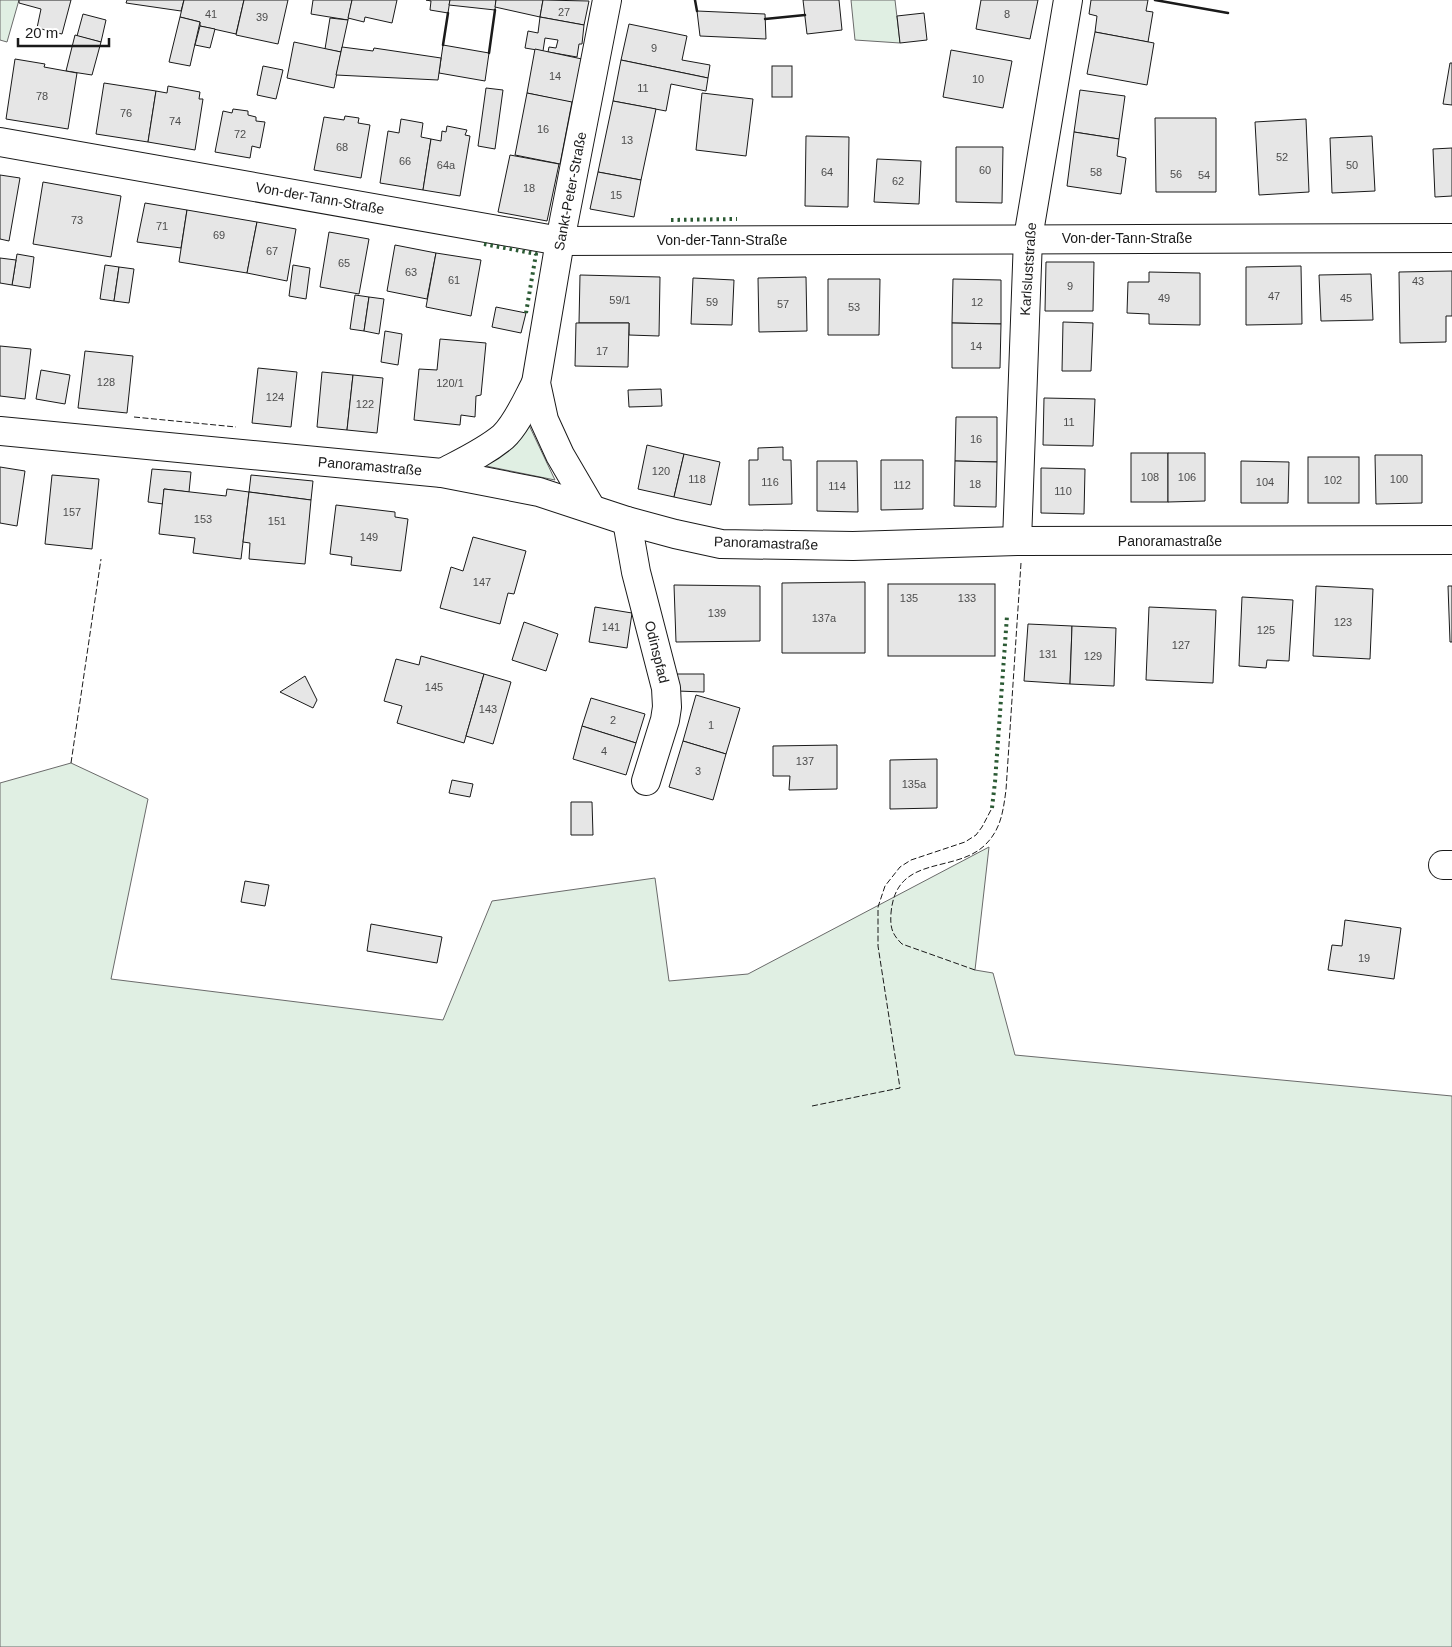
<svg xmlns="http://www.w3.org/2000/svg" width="1452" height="1647" font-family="Helvetica,sans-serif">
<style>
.green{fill:#e0efe3;stroke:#6a6a6a}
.building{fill:#e6e6e6;stroke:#1a1a1a}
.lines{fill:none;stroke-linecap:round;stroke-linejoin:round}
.street-casing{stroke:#1a1a1a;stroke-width:30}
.street{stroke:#fff;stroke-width:28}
.hedge{stroke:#2b5a34;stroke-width:4;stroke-dasharray:2.5 4;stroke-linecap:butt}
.fence{stroke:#1a1a1a;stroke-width:1;stroke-dasharray:6 2.5;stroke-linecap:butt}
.wall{stroke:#1a1a1a;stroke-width:2.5}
.labels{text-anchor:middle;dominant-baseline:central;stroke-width:4;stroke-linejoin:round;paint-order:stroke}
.number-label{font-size:11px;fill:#4d4d4d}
.street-label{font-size:14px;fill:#1a1a1a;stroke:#fff}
</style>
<rect width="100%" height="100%" fill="#fff"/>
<g class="green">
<polygon points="0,0 19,0 7,42 0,40"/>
<polygon points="851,0 895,0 900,43 855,40"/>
<polygon points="528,423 555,480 476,464"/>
<polygon points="71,763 148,799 111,979 443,1020 492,901 655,878 669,981 748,974 989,847 975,970 993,973 1015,1055 1452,1096 1452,1647 0,1647 0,783"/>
</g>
<g class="building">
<polygon points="19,0 71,0 62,34 37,28 41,9 19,3"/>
<polygon points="127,0 184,0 181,11 126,3"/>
<polygon points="184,0 244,0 236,34 200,26 200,22 180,17"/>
<polygon points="244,0 288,0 278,44 236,35"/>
<polygon points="313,0 352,0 348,20 311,14"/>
<polygon points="352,0 397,0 392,23 365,17 364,22 348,18"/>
<polygon points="426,0 450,0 448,13 430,10 431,1"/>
<polygon points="450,0 496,0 495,10 449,5"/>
<polygon points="496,0 543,0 540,17 495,7"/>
<polygon points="543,0 589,1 584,25 540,17"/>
<polygon points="803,0 839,0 842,30 807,34"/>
<polygon points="981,0 1038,0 1030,39 976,29"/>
<polygon points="1091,0 1148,0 1146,11 1153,12 1148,42 1095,32 1097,16 1089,14"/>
<polygon points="697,11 765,14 766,39 700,36"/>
<polygon points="924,13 927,40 900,43 897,16"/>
<polygon points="83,14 106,20 101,42 77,36"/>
<polygon points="180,17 200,22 190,66 169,62"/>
<polygon points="540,17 584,25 582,44 579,44 577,57 548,52 549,47 556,48 558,40 545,38 543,51 525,48 528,31 538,33"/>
<polygon points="330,18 348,20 341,52 325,49"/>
<polygon points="629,24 687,36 682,60 710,65 708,78 621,60"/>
<polygon points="200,26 215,29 210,48 195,45"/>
<polygon points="1095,32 1154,43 1147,85 1087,74"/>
<polygon points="75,35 101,42 92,75 66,71"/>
<polygon points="294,42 341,52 334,88 287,78"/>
<polygon points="443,45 489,53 485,81 439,73"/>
<polygon points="342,47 373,51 374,48 441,58 438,80 336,75"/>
<polygon points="535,49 582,59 574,103 527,93"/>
<polygon points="951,50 1012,61 1003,108 943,97"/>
<polygon points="15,59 45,64 44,67 77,73 68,129 6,119"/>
<polygon points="621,60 708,78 706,91 671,84 666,111 613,101"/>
<polygon points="1450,63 1452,63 1452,105 1443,104"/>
<polygon points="263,66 283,70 276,99 257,95"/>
<rect x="772" y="66" width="20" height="31"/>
<polygon points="104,83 156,91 148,142 96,134"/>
<polygon points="168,86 200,92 199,99 203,99 195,150 148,142 156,91 167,93"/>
<polygon points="486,88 503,90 495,149 478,146"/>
<polygon points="1080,90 1125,96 1119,139 1074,132"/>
<polygon points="527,93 572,102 560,164 515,155"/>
<polygon points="702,93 753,99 746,156 696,150"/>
<polygon points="613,101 656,109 641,180 598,172"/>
<polygon points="233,109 248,111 248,115 256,117 256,121 265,122 260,148 252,146 250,158 215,152 223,111 232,113"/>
<polygon points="345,116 359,118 358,123 370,125 361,178 314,170 324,117 344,120"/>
<polygon points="1155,118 1216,118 1216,192 1156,192"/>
<polygon points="401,119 423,123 421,137 431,139 423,190 380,183 388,131 399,133"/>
<polygon points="1306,119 1309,192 1259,195 1255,122"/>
<polygon points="447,126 467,130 465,135 470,136 460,196 423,190 431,139 441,141 442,131 446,132"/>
<polygon points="1074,132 1119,139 1117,156 1126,158 1121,194 1067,186"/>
<polygon points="806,136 849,137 848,207 805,206"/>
<polygon points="1372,136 1375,191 1332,193 1330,138"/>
<polygon points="956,147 1003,147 1002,203 956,202"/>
<polygon points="1452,148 1452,196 1435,197 1433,149"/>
<polygon points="510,155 559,164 547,221 498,212"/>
<polygon points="877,159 921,161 919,204 874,202"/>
<polygon points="598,172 641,180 634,217 590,209"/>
<polygon points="0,175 20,178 9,241 0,239"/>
<polygon points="43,182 121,196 111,257 33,244"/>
<polygon points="145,203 187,210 181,248 137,242"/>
<polygon points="187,210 257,222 247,273 179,262"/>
<polygon points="257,222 296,229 287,281 247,273"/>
<polygon points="329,232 369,239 359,294 320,287"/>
<polygon points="395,245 436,253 427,299 387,291"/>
<polygon points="436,253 481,260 471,316 426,307"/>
<polygon points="17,254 34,257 30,288 12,285"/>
<polygon points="0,258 16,260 12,285 0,283"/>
<polygon points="1046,262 1094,262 1093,311 1045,311"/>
<polygon points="105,265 119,267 114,301 100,299"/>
<polygon points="293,265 310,268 306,299 289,296"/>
<polygon points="1301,266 1302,324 1246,325 1246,267"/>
<polygon points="119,267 134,269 129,303 114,301"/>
<polygon points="1452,271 1452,316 1446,316 1446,342 1400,343 1399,272"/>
<polygon points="1149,272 1200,273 1200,325 1149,324 1149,314 1127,313 1128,282 1149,282"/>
<polygon points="1371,274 1373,320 1321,321 1319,275"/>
<polygon points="580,275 660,277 659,336 629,335 629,323 579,323"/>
<polygon points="806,277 807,331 759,332 758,278"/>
<polygon points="693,278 734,280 732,325 691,324"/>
<polygon points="828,279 880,279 879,335 828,335"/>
<polygon points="953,279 1001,280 1001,324 952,323"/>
<polygon points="355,295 369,297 364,331 350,329"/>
<polygon points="369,297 384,299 379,334 364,331"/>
<polygon points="496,307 526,313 521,333 492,327"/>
<polygon points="1063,322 1093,323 1091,371 1062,371"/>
<polygon points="576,323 629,323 628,367 575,366"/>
<polygon points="952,323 1001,324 1000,368 952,368"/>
<polygon points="385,331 402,334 398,365 381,362"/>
<polygon points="440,339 486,343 481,395 476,396 475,417 461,415 460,425 414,420 419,369 437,370"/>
<polygon points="0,346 31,349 25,399 0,396"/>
<polygon points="85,351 133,356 127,413 78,408"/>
<polygon points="258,368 297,372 291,427 252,423"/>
<polygon points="41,370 70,375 65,404 36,399"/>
<polygon points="322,372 353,375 347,430 317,427"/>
<polygon points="353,375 383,378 377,433 347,430"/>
<polygon points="661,389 662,406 629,407 628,390"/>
<polygon points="1044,398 1095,399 1093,446 1043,445"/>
<polygon points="956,417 997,417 997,462 955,461"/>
<polygon points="647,445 684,454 674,497 638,489"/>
<polygon points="783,447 783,460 791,460 792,504 749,505 749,460 758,460 758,448"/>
<rect x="1131" y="453" width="37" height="49"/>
<polygon points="1168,453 1205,453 1205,501 1168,502"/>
<polygon points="684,454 720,462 711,505 674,497"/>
<polygon points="1375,455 1422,455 1422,503 1376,504"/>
<rect x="1308" y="457" width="51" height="46"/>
<polygon points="881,460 923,460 923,509 881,510"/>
<polygon points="817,461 857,461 858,512 817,511"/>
<polygon points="955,461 997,462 996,507 954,506"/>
<polygon points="1241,461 1289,462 1288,503 1241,503"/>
<polygon points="0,467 25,471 17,526 0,523"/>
<polygon points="1041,468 1085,469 1084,514 1041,513"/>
<polygon points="152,469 191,472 189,492 164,489 163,504 148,502"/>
<polygon points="52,475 99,479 92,549 45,544"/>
<polygon points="251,475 313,481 311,500 249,492"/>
<polygon points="164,489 226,496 227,489 249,492 241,559 193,553 195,538 159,534"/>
<polygon points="249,492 311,500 305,564 249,559 250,543 243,542"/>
<polygon points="336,505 395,512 395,517 408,519 401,571 351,565 352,557 330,554"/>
<polygon points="473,537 526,551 514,594 508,593 500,624 440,608 451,567 463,571"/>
<polygon points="865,582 865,653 782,653 782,583"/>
<rect x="888" y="584" width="107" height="72"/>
<polygon points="674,585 760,586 760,641 676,642"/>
<polygon points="1316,586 1373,589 1370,659 1313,656"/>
<polygon points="1448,586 1452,586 1452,642 1450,642"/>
<polygon points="1242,597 1293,600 1289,661 1267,660 1266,668 1239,666"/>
<polygon points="595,607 632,613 627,648 589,642"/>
<polygon points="1149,607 1216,610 1213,683 1146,680"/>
<polygon points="524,622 558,634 546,671 512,660"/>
<polygon points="1028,624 1072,626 1070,684 1024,681"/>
<polygon points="1072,626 1116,628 1114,686 1070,684"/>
<polygon points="421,656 484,674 464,743 397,723 402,706 384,701 396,659 419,665"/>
<polygon points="484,674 511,682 493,744 466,736"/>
<polygon points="677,674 704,674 704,692 677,691"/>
<polygon points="305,676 317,700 313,708 280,692"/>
<polygon points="696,695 740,708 726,754 683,741"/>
<polygon points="591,698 645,714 636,743 582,726"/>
<polygon points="582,726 636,743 626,775 573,759"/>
<polygon points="683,741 726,754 713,800 669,787"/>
<polygon points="837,745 837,789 789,790 790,776 773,776 773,746"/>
<polygon points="937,759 937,808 890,809 890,760"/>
<polygon points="452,780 473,784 470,797 449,793"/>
<polygon points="571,802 592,802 593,835 571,835"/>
<polygon points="245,881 269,885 265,906 241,902"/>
<polygon points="1345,920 1401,928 1394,979 1328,970 1332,945 1342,946"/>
<polygon points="371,924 442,937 437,963 367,951"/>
</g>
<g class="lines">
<g class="street-casing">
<g id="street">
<polyline points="0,142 560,241 1452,238"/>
<polyline points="0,431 442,473 539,492 627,521 675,534 721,544 853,546 1017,541 1452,540"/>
<path d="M442,473c21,-11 43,-21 61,-36 14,-13 24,-37 33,-54"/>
<polyline points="591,508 560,455 544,420 536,383 560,241 607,0"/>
<polyline points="627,521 636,572 666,688 667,707 665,720 646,781"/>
<polyline points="1017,541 1028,238 1068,0"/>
<polyline points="1443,865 1452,865"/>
</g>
</g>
<use href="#street" class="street"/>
<g class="hedge">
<polyline points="671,220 737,219"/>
<polyline points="484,244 536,254 526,313"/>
<polyline points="992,808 995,782 1007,616"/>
</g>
<g class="fence">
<polyline points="134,417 236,427"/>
<polyline points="71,763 101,559"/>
<path d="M975,970l-73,-26c-10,-10 -12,-16 -11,-31 5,-59 62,-39 93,-67 17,-16 19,-34 22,-56l15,-227"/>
<polyline points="812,1106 900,1088 878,946 878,907 885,886 900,867 911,860 965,842 976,835 982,827 992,808"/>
</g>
<g class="wall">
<polyline points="695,0 697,11"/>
<polyline points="1155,0 1228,13"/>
<polyline points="765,19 805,15"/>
<polyline points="443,45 448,13"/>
<polyline points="489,53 495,10"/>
</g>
</g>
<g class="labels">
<g class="number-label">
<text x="564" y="12">27</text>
<text x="211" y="14">41</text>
<text x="1007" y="14">8</text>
<text x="262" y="17">39</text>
<text x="654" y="48">9</text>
<text x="555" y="76">14</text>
<text x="978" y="79">10</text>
<text x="643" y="88">11</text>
<text x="42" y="96">78</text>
<text x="126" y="113">76</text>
<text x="175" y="121">74</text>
<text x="543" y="129">16</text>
<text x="240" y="134">72</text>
<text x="627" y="140">13</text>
<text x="342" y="147">68</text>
<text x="1282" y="157">52</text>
<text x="405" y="161">66</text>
<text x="446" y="165">64a</text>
<text x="1352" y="165">50</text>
<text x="985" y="170">60</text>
<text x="827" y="172">64</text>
<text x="1096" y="172">58</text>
<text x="1176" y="174">56</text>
<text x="1204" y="175">54</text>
<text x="898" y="181">62</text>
<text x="529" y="188">18</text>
<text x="616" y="195">15</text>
<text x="77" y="220">73</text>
<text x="162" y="226">71</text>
<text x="219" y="235">69</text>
<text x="272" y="251">67</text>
<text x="344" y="263">65</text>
<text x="411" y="272">63</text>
<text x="454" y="280">61</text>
<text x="1418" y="281">43</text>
<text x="1070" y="286">9</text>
<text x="1274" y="296">47</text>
<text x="1164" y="298">49</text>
<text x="1346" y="298">45</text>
<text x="620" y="300">59/1</text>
<text x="712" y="302">59</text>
<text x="977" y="302">12</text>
<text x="783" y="304">57</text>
<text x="854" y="307">53</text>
<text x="976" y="346">14</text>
<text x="602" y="351">17</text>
<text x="106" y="382">128</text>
<text x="450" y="383">120/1</text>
<text x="275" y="397">124</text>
<text x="365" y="404">122</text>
<text x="1069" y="422">11</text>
<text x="976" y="439">16</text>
<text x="661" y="471">120</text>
<text x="1150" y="477">108</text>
<text x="1187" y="477">106</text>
<text x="697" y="479">118</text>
<text x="1399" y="479">100</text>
<text x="1333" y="480">102</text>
<text x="770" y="482">116</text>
<text x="1265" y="482">104</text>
<text x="975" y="484">18</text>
<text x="902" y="485">112</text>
<text x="837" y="486">114</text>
<text x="1063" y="491">110</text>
<text x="72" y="512">157</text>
<text x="203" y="519">153</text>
<text x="277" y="521">151</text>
<text x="369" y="537">149</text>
<text x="482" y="582">147</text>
<text x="909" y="598">135</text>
<text x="967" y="598">133</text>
<text x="717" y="613">139</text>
<text x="824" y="618">137a</text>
<text x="1343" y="622">123</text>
<text x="611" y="627">141</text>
<text x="1266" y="630">125</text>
<text x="1181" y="645">127</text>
<text x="1048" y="654">131</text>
<text x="1093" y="656">129</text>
<text x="434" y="687">145</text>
<text x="488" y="709">143</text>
<text x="613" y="720">2</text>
<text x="711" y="725">1</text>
<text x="604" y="751">4</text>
<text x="805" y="761">137</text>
<text x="698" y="771">3</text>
<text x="914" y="784">135a</text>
<text x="1364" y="958">19</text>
</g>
<g class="street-label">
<text transform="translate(570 191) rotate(-79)">Sankt-Peter-Straße</text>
<text transform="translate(320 198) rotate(10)">Von-der-Tann-Straße</text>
<text x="1127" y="238">Von-der-Tann-Straße</text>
<text x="722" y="240">Von-der-Tann-Straße</text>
<text transform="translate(1028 269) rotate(-86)">Karlsluststraße</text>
<text transform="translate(370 466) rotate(5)">Panoramastraße</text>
<text x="1170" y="541">Panoramastraße</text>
<text transform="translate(766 543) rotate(2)">Panoramastraße</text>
<text transform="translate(657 652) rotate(76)">Odinspfad</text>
</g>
</g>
<path d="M18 38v8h91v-8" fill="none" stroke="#1a1a1a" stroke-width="2.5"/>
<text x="25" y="38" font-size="15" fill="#1a1a1a" stroke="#ffffff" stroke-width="4" paint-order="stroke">20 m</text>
</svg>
